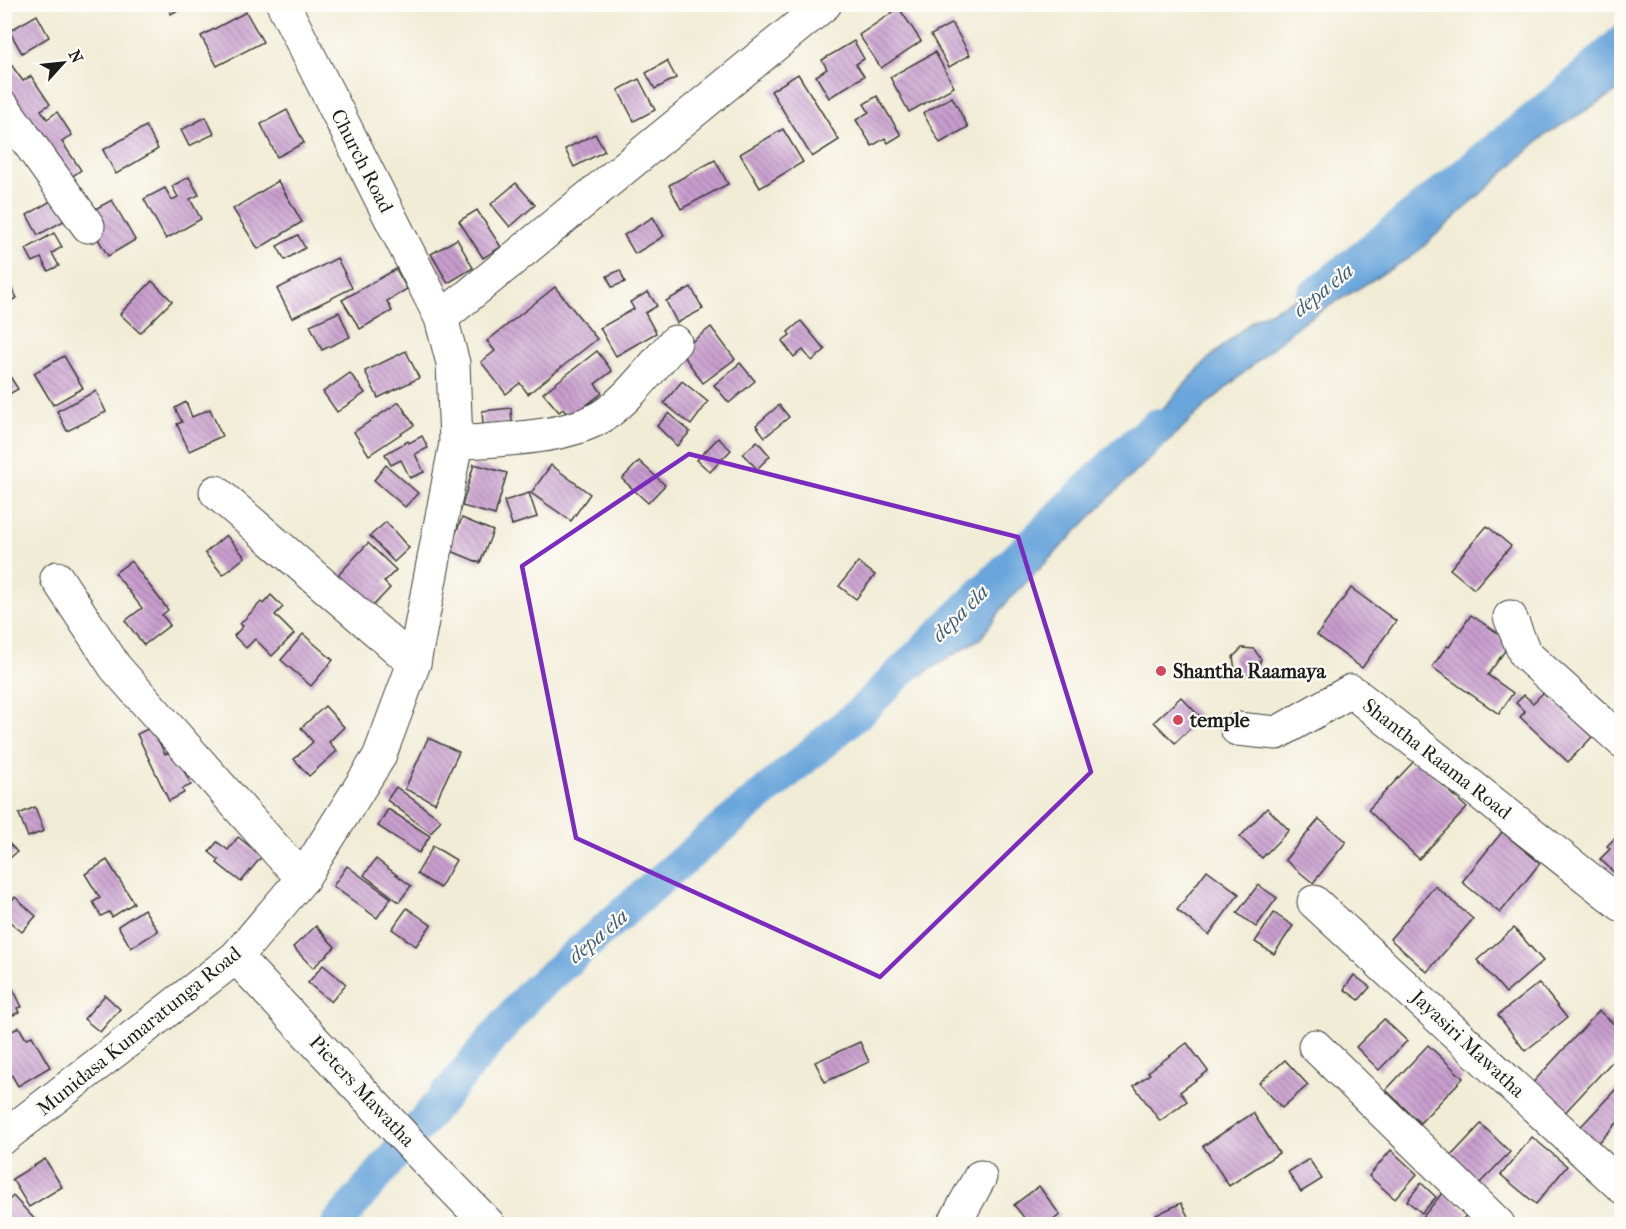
<svg xmlns="http://www.w3.org/2000/svg" width="1626" height="1229" font-family="'IM FELL French Canon',serif">
<style>
.water{fill:#6ba6db;stroke:#44617c;stroke-width:1.5}
.lines{fill:none;stroke-linecap:round;stroke-linejoin:round}
.canal{stroke:#6ba6db;stroke-width:32}
.building{fill:url(#building-back-hatch)}
.minor-casing{stroke:#3c3b38;stroke-width:35}
.minor{stroke:#fff;stroke-width:33}
.marked{fill:none;stroke:#7b2cbf;stroke-width:4.5;stroke-linejoin:round}
.poi-dot{fill:#d1495b;stroke:#fdfcf7;stroke-width:2}
.labels{text-anchor:middle;dominant-baseline:central;stroke-width:4.5;stroke-linejoin:round;paint-order:stroke}
.street-label{font-size:20px;fill:#1c1c1c;stroke:#fdfcf7}
.poi-label{font-size:20px;font-weight:bold;fill:#1c1c1c;stroke:#fdfcf7;text-anchor:start}
.water-label{font-size:21px;font-style:italic;fill:#405a72;stroke:#fdfcf7}
</style>
<defs>
<pattern id="building-back-hatch" width="6" height="6" patternUnits="userSpaceOnUse" patternTransform="scale(1.5)"><rect width="6" height="6" fill="#c89dce"/><path d="M-1 5l2 2M0 0l6 6M5-1l2 2" fill="none" stroke="#a27fa6"/></pattern>
</defs>
<rect width="100%" height="100%" fill="#fdfcf7"/>
<filter id="ink" filterUnits="userSpaceOnUse"><feTurbulence type="fractalNoise" baseFrequency=".0167" numOctaves="2"/><feDisplacementMap in="SourceGraphic" scale="12" xChannelSelector="R" yChannelSelector="G"/><feConvolveMatrix kernelMatrix="1 2 1 2 8 2 1 2 1" color-interpolation-filters="sRGB"/></filter>
<filter id="wash" filterUnits="userSpaceOnUse"><feTurbulence type="fractalNoise" baseFrequency=".008" numOctaves="4" result="noise"/><feDisplacementMap in="SourceGraphic" scale="24" xChannelSelector="R" yChannelSelector="G"/><feGaussianBlur stdDeviation="1.35" result="paint"/><feColorMatrix in="noise" values="0 0 0 0 0 0 0 0 0 0 0 0 0 0 0 0 0 1.4 0 .05"/><feComposite in="paint" operator="in"/></filter>
<g filter="url(#wash)">
<rect width="100%" height="100%" fill="#f1ecd6"/>
<polygon class="water" points="1621,41 1621,89 1545,135 1414,255 1301,323 1203,408 1117,490 1006,603 981,638 859,713 928,648 967,618 1027,552 1093,485 1206,361 1253,320 1293,300 1401,233 1561,96"/>
<g class="lines">
<g class="canal">
<polyline points="1312,296 1561,96 1622,41"/>
<polyline points="337,1224 530,994 674,868 859,713 1124,452 1156,425"/>
</g>
</g>
<g id="blocks">
<g class="building">
<polygon points="166,4 188,4 171,14"/>
<polygon points="899,8 921,41 881,68 859,35"/>
<polygon points="246,12 263,42 217,66 201,36"/>
<polygon points="37,15 49,37 22,53 9,31"/>
<polygon points="952,23 970,55 949,67 931,35"/>
<polygon points="854,41 864,59 856,64 864,76 829,98 816,76 827,69 822,60"/>
<polygon points="935,52 954,87 909,112 890,77"/>
<polygon points="4,55 23,81 31,76 50,104 41,110 47,119 57,112 72,135 62,142 81,170 63,183 4,97"/>
<polygon points="667,61 676,78 655,89 646,73"/>
<polygon points="798,74 839,140 812,157 771,91"/>
<polygon points="639,79 655,110 634,121 618,90"/>
<polygon points="877,96 901,135 888,143 885,138 872,146 856,120 869,112 864,104"/>
<polygon points="952,97 968,127 940,143 923,113"/>
<polygon points="287,110 304,143 277,157 261,124"/>
<polygon points="206,117 214,134 189,146 181,130"/>
<polygon points="146,126 158,149 116,174 103,150"/>
<polygon points="783,129 803,162 760,188 740,154"/>
<polygon points="595,134 605,151 574,167 565,149"/>
<polygon points="715,160 728,184 681,209 669,185"/>
<polygon points="189,177 199,195 190,199 201,219 166,239 144,199 165,188 172,200 178,197 172,186"/>
<polygon points="278,181 302,222 258,249 233,209"/>
<polygon points="516,183 535,205 510,227 491,204"/>
<polygon points="59,196 71,217 38,235 27,215"/>
<polygon points="112,200 135,240 108,256 84,215"/>
<polygon points="477,210 501,247 483,258 459,221"/>
<polygon points="653,217 664,236 635,254 624,235"/>
<polygon points="54,233 62,247 52,253 59,266 48,271 41,258 33,262 26,249"/>
<polygon points="298,235 305,248 285,260 277,246"/>
<polygon points="457,239 473,268 448,283 431,254"/>
<polygon points="337,258 352,288 292,318 277,289"/>
<polygon points="396,269 407,289 387,301 392,311 360,329 342,300"/>
<polygon points="620,270 625,282 612,287 607,276"/>
<polygon points="4,275 17,298 4,304"/>
<polygon points="152,281 172,301 140,333 120,314"/>
<polygon points="555,287 597,339 528,394 520,383 506,394 481,362 495,351 487,341"/>
<polygon points="691,287 703,309 677,323 666,301"/>
<polygon points="648,292 657,306 645,313 656,333 616,356 600,328 634,309 630,302"/>
<polygon points="339,312 350,337 322,350 310,325"/>
<polygon points="801,321 825,350 812,361 803,350 794,357 782,341 790,335 788,332"/>
<polygon points="711,327 735,359 703,383 680,351"/>
<polygon points="406,351 419,378 378,398 365,371"/>
<polygon points="597,351 612,371 595,384 602,393 570,418 563,409 559,412 543,393"/>
<polygon points="64,356 83,388 53,405 34,373"/>
<polygon points="740,363 755,381 729,403 714,385"/>
<polygon points="4,367 18,389 4,397"/>
<polygon points="350,373 365,393 337,412 323,392"/>
<polygon points="682,381 708,402 691,425 664,403"/>
<polygon points="96,391 106,412 67,431 57,411"/>
<polygon points="186,402 192,417 210,409 222,436 189,451 177,424 182,422 175,408"/>
<polygon points="399,402 414,425 369,455 354,432"/>
<polygon points="779,405 789,417 765,437 756,425"/>
<polygon points="511,408 512,422 483,425 482,411"/>
<polygon points="669,413 690,432 677,446 657,426"/>
<polygon points="422,436 428,448 415,454 424,472 410,478 401,460 391,465 385,454 408,441 409,443"/>
<polygon points="718,438 731,450 710,472 697,460"/>
<polygon points="757,441 770,456 757,469 743,454"/>
<polygon points="639,461 665,485 648,503 622,479"/>
<polygon points="474,464 507,473 495,515 462,506"/>
<polygon points="386,465 418,493 405,507 374,480"/>
<polygon points="551,465 590,494 571,521 531,493"/>
<polygon points="529,493 537,517 512,525 504,501"/>
<polygon points="462,518 493,531 480,563 449,550"/>
<polygon points="386,522 409,548 394,562 370,536"/>
<polygon points="1487,526 1511,546 1474,589 1450,569"/>
<polygon points="226,535 245,557 223,575 205,553"/>
<polygon points="368,543 396,570 384,582 390,588 372,607 330,584"/>
<polygon points="131,561 168,610 162,615 170,625 144,645 125,621 142,608 115,573"/>
<polygon points="858,562 875,575 856,599 839,586"/>
<polygon points="1351,588 1396,621 1362,668 1317,635"/>
<polygon points="271,595 283,607 275,615 294,634 272,656 255,639 246,648 234,636 243,626 240,624 261,602 263,604"/>
<polygon points="1471,615 1511,642 1488,675 1513,693 1499,714 1432,667 1447,646 1449,647"/>
<polygon points="303,634 333,660 311,686 281,660"/>
<polygon points="1242,648 1254,649 1261,659 1257,671 1245,676 1235,669 1233,657"/>
<polygon points="1544,692 1592,737 1568,762 1520,717 1525,712 1516,703 1524,695 1533,703"/>
<polygon points="1181,697 1201,718 1175,743 1154,722"/>
<polygon points="325,706 344,727 329,742 337,751 309,776 294,759 313,742 301,728"/>
<polygon points="152,727 165,754 174,750 191,785 182,789 184,793 169,801 137,734"/>
<polygon points="428,738 459,752 435,803 405,789"/>
<polygon points="1416,759 1467,808 1419,859 1368,810"/>
<polygon points="396,787 441,820 431,833 387,800"/>
<polygon points="35,807 44,831 28,837 19,814"/>
<polygon points="1267,808 1289,830 1262,858 1240,837"/>
<polygon points="388,809 430,836 419,853 378,826"/>
<polygon points="1319,819 1346,842 1313,883 1285,860"/>
<polygon points="1622,831 1622,880 1600,859 1610,849 1607,846"/>
<polygon points="1502,832 1540,863 1500,913 1462,882"/>
<polygon points="238,837 262,856 241,882 217,863 219,860 209,852 217,842 228,850"/>
<polygon points="4,838 17,852 4,863"/>
<polygon points="433,846 456,860 440,888 417,874"/>
<polygon points="376,859 411,886 399,902 364,875"/>
<polygon points="107,860 134,903 112,917 109,912 101,916 93,902 100,898 85,874"/>
<polygon points="347,866 391,898 377,918 333,886"/>
<polygon points="1207,870 1239,894 1209,935 1177,910"/>
<polygon points="1258,885 1277,898 1256,927 1237,913"/>
<polygon points="1435,886 1473,919 1427,972 1390,939"/>
<polygon points="15,897 36,916 22,932 4,917 4,909"/>
<polygon points="407,908 431,925 416,946 392,929"/>
<polygon points="144,909 158,931 131,948 118,926"/>
<polygon points="1274,913 1293,926 1274,954 1255,942"/>
<polygon points="316,926 335,947 313,968 293,947"/>
<polygon points="1514,928 1543,961 1506,993 1477,960"/>
<polygon points="323,965 346,984 331,1002 308,983"/>
<polygon points="1354,975 1370,987 1359,1000 1344,989"/>
<polygon points="4,981 10,991 13,989 22,1007 17,1008 19,1012 4,1020"/>
<polygon points="1539,983 1567,1018 1525,1051 1498,1015"/>
<polygon points="1622,992 1622,1007 1616,1005"/>
<polygon points="105,995 120,1009 100,1032 84,1019"/>
<polygon points="1599,1011 1622,1031 1622,1051 1558,1120 1526,1090"/>
<polygon points="1384,1019 1407,1041 1379,1070 1356,1047"/>
<polygon points="19,1027 26,1039 32,1036 50,1067 18,1086 4,1062 4,1036"/>
<polygon points="860,1042 869,1062 825,1082 815,1062"/>
<polygon points="1187,1043 1208,1071 1180,1092 1187,1101 1160,1121 1134,1086 1150,1074 1148,1072"/>
<polygon points="1428,1045 1463,1078 1420,1123 1386,1090"/>
<polygon points="1285,1060 1308,1085 1282,1108 1259,1083"/>
<polygon points="1616,1089 1622,1094 1622,1128 1617,1123 1588,1154 1570,1138"/>
<polygon points="1253,1113 1279,1153 1229,1186 1203,1146"/>
<polygon points="1481,1124 1510,1152 1479,1184 1451,1156"/>
<polygon points="1532,1137 1567,1166 1536,1204 1501,1175"/>
<polygon points="1391,1150 1417,1174 1395,1199 1369,1176"/>
<polygon points="45,1159 62,1187 29,1207 12,1179"/>
<polygon points="1309,1159 1322,1179 1301,1192 1288,1172"/>
<polygon points="1421,1183 1436,1197 1422,1213 1407,1201"/>
<polygon points="1039,1186 1060,1215 1047,1224 1029,1224 1014,1205"/>
<polygon points="1443,1192 1468,1213 1459,1224 1417,1224"/>
<polygon points="13,1196 39,1224 5,1224 5,1204"/>
<polygon points="1181,1203 1192,1224 1161,1224 1156,1215"/>
</g>
</g>
</g>
<g filter="url(#ink)">
<use href="#blocks" fill-opacity="0" stroke="#3c3b38" stroke-width="1.5"/>
<g class="lines">
<g class="minor-casing">
<g id="minor">
<polyline points="4,108 88,226"/>
<polyline points="441,318 825,4"/>
<path d="M456,443c44,-4 111,-4 148,-28 27,-18 49,-50 71,-73"/>
<polyline points="216,492 414,663"/>
<polyline points="57,578 115,667 280,854 303,878"/>
<polyline points="1510,617 1525,654 1622,741"/>
<polyline points="1237,729 1277,733 1351,691 1622,905"/>
<polyline points="1314,902 1622,1187"/>
<polyline points="236,957 422,1156 488,1224"/>
<polyline points="1315,1046 1498,1224"/>
<polyline points="4,1137 236,957 303,878 379,757 414,663 456,443 453,363 441,318 283,4"/>
<polyline points="954,1224 980,1177"/>
</g>
</g>
<use href="#minor" class="minor"/>
</g>
</g>
<path class="marked" d="M689,454l329,83 73,235 -211,205 -304,-139 -54,-272z"/>
<g class="poi-dot">
<circle cx="1161" cy="671" r="6"/>
<circle cx="1178" cy="720" r="6"/>
</g>
<g class="labels">
<g class="street-label">
<text transform="translate(362 161) rotate(63)">Church Road</text>
<text transform="translate(1437 759) rotate(38)">Shantha Raama Road</text>
<text transform="translate(139 1031) rotate(-39)">Munidasa Kumaratunga Road</text>
<text transform="translate(1468 1044) rotate(43)">Jayasiri Mawatha</text>
<text transform="translate(362 1091) rotate(47)">Pieters Mawatha</text>
</g>
<g class="poi-label">
<text x="1173" y="671">Shantha Raamaya</text>
<text x="1190" y="720">temple</text>
</g>
<g class="water-label">
<text transform="translate(1323 290) rotate(-39)">depa ela</text>
<text transform="translate(960 613) rotate(-45)">depa ela</text>
<text transform="translate(598 936) rotate(-40)">depa ela</text>
</g>
</g>
<rect width="1626" height="1229" fill="none" stroke="#fdfcf7" stroke-width="24"/>
<g transform="translate(63 63) rotate(63)" stroke="#fdfcf7" stroke-width="4.5" paint-order="stroke">
<path d="M0-4.5L10 22L0 15L-10 22Z" fill="#1c1c1c"/>
<text y="-9" font-size="16" font-weight="bold" text-anchor="middle" fill="#1c1c1c">N</text>
</g>
</svg>
